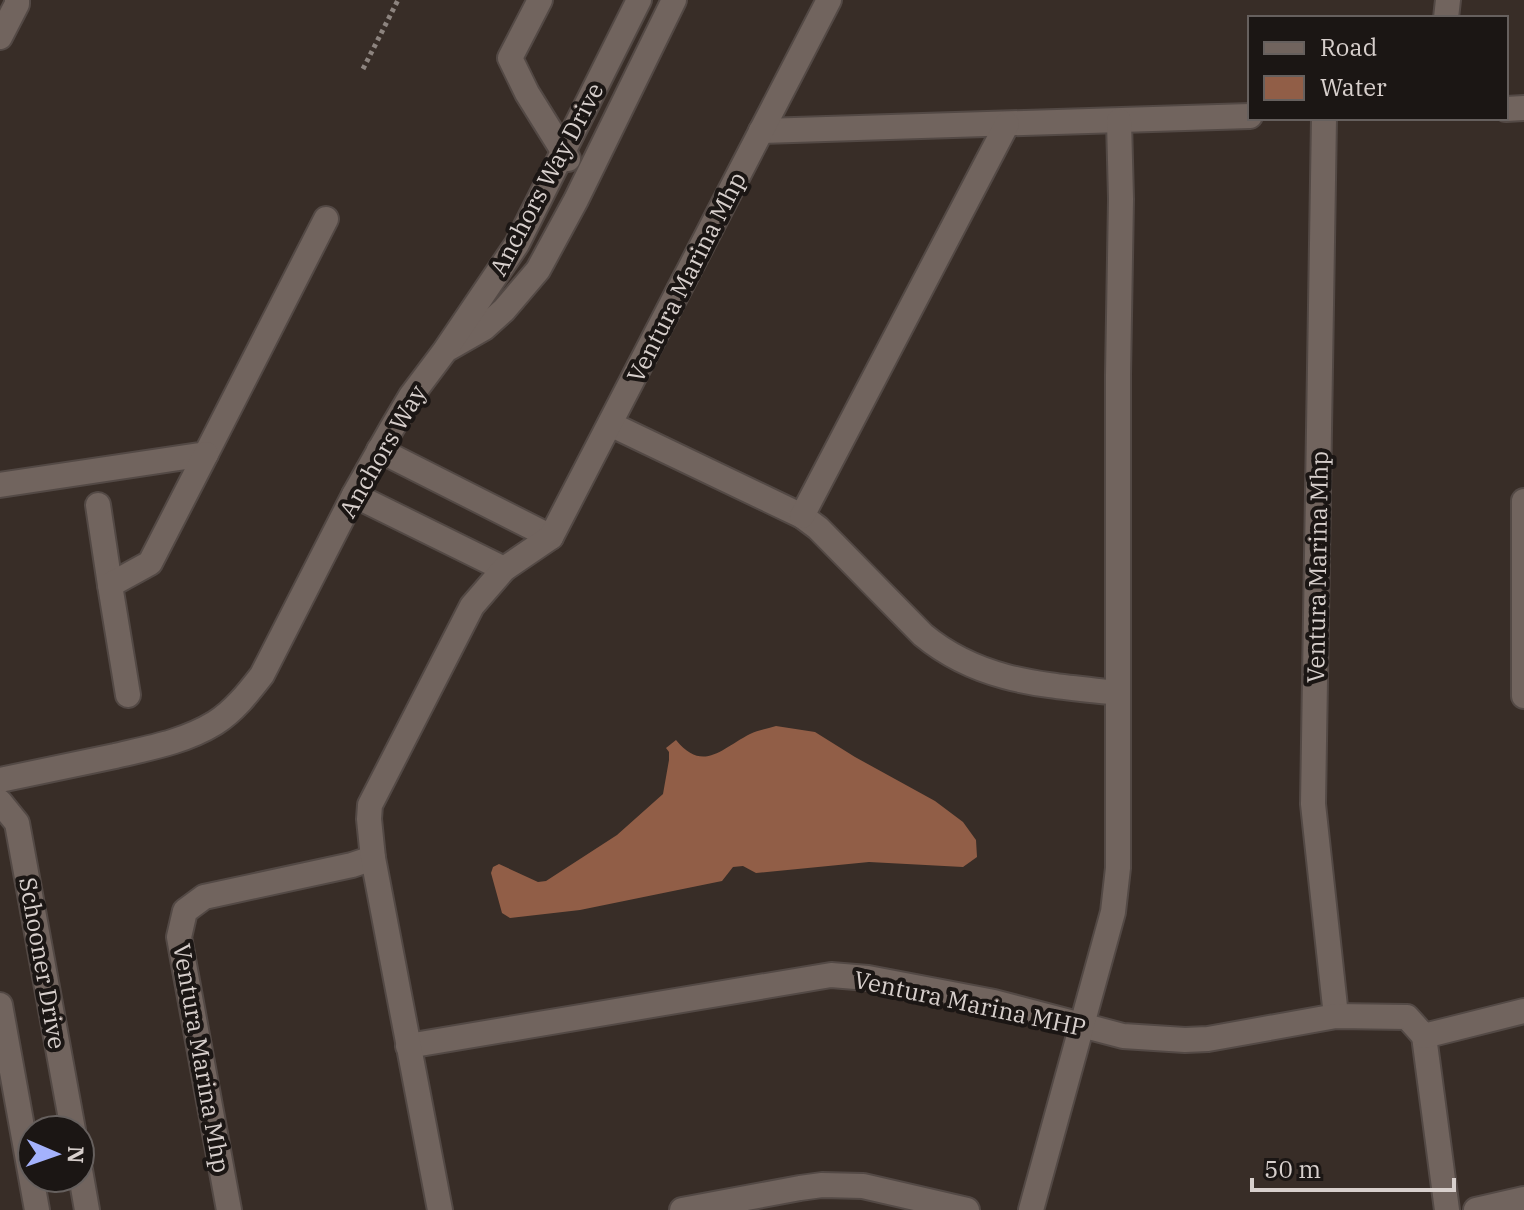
<svg xmlns="http://www.w3.org/2000/svg" width="1524" height="1210" font-family="'IBM Plex Serif',serif">
<style>
.water{fill:#915e47}
.lines{fill:none;stroke-linecap:round;stroke-linejoin:round}
.minor-casing{stroke:#534945;stroke-width:28}
.path{stroke:#8d847f;stroke-width:5;stroke-dasharray:4 4;stroke-linecap:butt}
.minor{stroke:#71645e;stroke-width:24}
.labels{text-anchor:middle;dominant-baseline:central;stroke-width:8;stroke-linejoin:round;paint-order:stroke}
.street-label{font-size:24px;fill:#d7cfcc;stroke:#1b1614}
</style>
<rect width="100%" height="100%" fill="#382d27"/>
<path class="water" d="M776,726l39,6 40,25 80,44 28,21 13,18 1,17 -14,10 -94,-5 -113,11 -13,-7 -10,1 -11,14 -142,29 -70,8 -8,-5 -11,-40 2,-6 6,-3 39,18 8,-1 71,-46 46,-41 6,-34v-8l-3,-4 10,-8c27,33 45,9 74,-6 8,-4 17,-5 26,-8z"/>
<g class="lines">
<g class="minor-casing">
<g id="minor">
<polyline points="540,0 510,58 527,93 568,159"/>
<polyline points="1446,18 1448,0"/>
<polyline points="0,37 17,4 17,0"/>
<polyline points="1506,109 1524,108"/>
<polyline points="1324,118 1313,804 1336,1016"/>
<polyline points="761,131 1250,116"/>
<polyline points="449,348 484,328 504,310 538,270 576,200 674,0"/>
<path d="M610,424l192,92 16,12 105,107c58,48 124,50 195,58"/>
<polyline points="379,450 551,537"/>
<polyline points="0,485 206,454 326,219"/>
<polyline points="354,495 504,569"/>
<polyline points="1524,501 1524,696"/>
<polyline points="98,505 110,585"/>
<polyline points="802,516 1007,124"/>
<polyline points="128,695 110,585 150,563 206,454"/>
<path d="M0,780c39,-8 77,-16 115,-24 34,-8 69,-14 100,-33 19,-12 33,-30 47,-48l92,-180 38,-67 19,-32 33,-44 73,-108 122,-244"/>
<polyline points="0,802 17,823 73,1130"/>
<polyline points="0,1005 37,1210"/>
<polyline points="1424,1036 1447,1210"/>
<polyline points="408,1046 831,975 868,978 994,1002 1123,1036 1185,1040 1208,1039 1336,1016 1407,1017 1424,1036 1524,1011"/>
<polyline points="80,1170 87,1210"/>
<polyline points="229,1210 179,937 185,911 204,897 352,865 373,858"/>
<polyline points="440,1210 373,858 369,819 370,805 472,606 504,569 551,537 829,0"/>
<polyline points="682,1210 800,1188 822,1185 863,1186 967,1210"/>
<polyline points="1031,1210 1113,912 1118,868 1118,375 1121,199 1119,121"/>
<polyline points="1476,1210 1524,1199"/>
</g>
</g>
<polyline class="path" points="363,69 398,0"/>
<use href="#minor" class="minor"/>
</g>
<g class="labels">
<g class="street-label">
<text transform="translate(546 179) rotate(-62)">Anchors Way Drive</text>
<text transform="translate(686 277) rotate(-63)">Ventura Marina Mhp</text>
<text transform="translate(382 451) rotate(-60)">Anchors Way</text>
<text transform="translate(1317 567) rotate(-89)">Ventura Marina Mhp</text>
<text transform="translate(43 963) rotate(80)">Schooner Drive</text>
<text transform="translate(970 1003) rotate(12)">Ventura Marina MHP</text>
<text transform="translate(202 1058) rotate(80)">Ventura Marina Mhp</text>
</g>
</g>
<rect x="1248" y="16" width="260" height="104" fill="#1b1614" stroke="#66605e" stroke-width="2"/>
<rect x="1264" y="42" width="40" height="12" fill="#71645e" stroke="#66605e" stroke-width="2"/>
<text x="1320" y="56" font-size="24" fill="#d7cfcc">Road</text>
<rect x="1264" y="76" width="40" height="24" fill="#915e47" stroke="#66605e" stroke-width="2"/>
<text x="1320" y="96" font-size="24" fill="#d7cfcc">Water</text>
<g transform="translate(56 1154) rotate(92)"><circle r="38" fill="#1b1614" stroke="#66605e" stroke-width="2"/>
<path d="M0-6L14 30L0 20L-14 30Z" fill="#a4b2fc"/>
<text y="-12" font-size="22" font-weight="bold" text-anchor="middle" fill="#d7cfcc">N</text>
</g>
<path d="M1252 1178v12h202v-12" fill="none" stroke="#d7cfcc" stroke-width="4"/>
<text x="1264" y="1178" font-size="24" fill="#d7cfcc" stroke="#1b1614" stroke-width="6" paint-order="stroke">50 m</text>
</svg>
